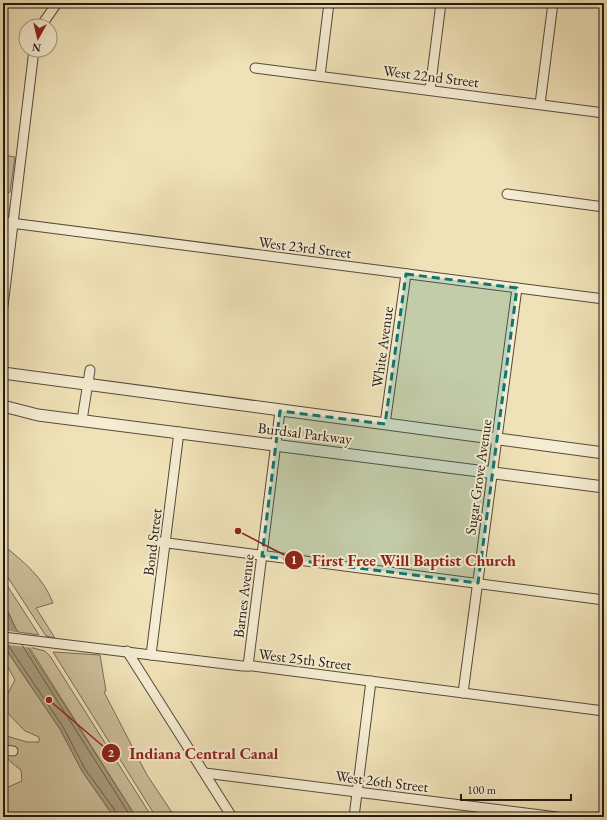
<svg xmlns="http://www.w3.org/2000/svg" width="607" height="820" font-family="'EB Garamond',serif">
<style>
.green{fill:#cdc09c;stroke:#776c56}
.water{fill:#aa9e7f;stroke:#736953}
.pier{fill:#f0e2b8}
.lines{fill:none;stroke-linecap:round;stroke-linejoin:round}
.shore{stroke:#665c48;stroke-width:1}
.minor-casing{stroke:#554b3b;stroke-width:11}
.tertiary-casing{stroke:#554b3b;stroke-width:13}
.minor{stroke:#f5ecd1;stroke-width:9}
.tertiary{stroke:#f5ecd1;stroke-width:11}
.marked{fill:#0f766e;fill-opacity:0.2;stroke:#0f766e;stroke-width:3;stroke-dasharray:8 5;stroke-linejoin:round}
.labels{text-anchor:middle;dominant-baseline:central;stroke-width:4;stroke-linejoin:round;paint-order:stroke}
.street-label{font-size:15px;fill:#211911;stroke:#f5ecd1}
.leader{fill:none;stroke:#8f2418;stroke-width:1.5}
.callout-dot{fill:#8f2418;stroke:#f5ecd1;stroke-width:1.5}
.mark-label{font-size:12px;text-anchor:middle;font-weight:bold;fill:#fff}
.callout-label{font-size:16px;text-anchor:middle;font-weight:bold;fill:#8f2418;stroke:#f5ecd1;stroke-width:4;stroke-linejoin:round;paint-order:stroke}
</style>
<rect width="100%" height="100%" fill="#f0e2b8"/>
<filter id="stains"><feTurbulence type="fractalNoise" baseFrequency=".005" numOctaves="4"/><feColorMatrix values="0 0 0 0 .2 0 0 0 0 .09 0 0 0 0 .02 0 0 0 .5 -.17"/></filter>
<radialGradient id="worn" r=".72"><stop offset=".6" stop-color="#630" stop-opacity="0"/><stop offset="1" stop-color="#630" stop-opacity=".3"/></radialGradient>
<g class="green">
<polygon points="3,155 15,157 10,192 3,195"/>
<path d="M3,545c21,17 40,32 50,58l-17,5 19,30 -9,-2 -43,-66z"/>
<polygon points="3,579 39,635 18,632 16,629 3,601"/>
<path d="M3,645l57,84 22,42 32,46h-111v-25l5,-5 14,-6 -1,-11c-17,-13 -18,-14 -18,-35l24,7h12v-5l-14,-6 -22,-23v-14l4,1 8,-15 -12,-22z"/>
<polygon points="29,647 45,651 50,656 152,817 136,817"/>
<polygon points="53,652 100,655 106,691 104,692 147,775 175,817 156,817"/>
</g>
<polygon class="water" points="3,601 16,629 136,817 114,817 82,771 60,729 3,645"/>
<polygon class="pier" points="3,630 21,633 32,648 3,644"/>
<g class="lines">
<g class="shore">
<polyline points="3,643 8,645 63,727 85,769 114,809 117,817"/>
<polyline points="22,645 131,817"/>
</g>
<g class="minor-casing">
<g id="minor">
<polyline points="41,26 57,3"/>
<polyline points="255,68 604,113"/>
<polyline points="320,76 329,3"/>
<polyline points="430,90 441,3"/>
<polyline points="540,104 553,3"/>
<polyline points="507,194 604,207"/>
<polyline points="3,222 604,299"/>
<polyline points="3,306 34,50"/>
<polyline points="82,420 90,370"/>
<polyline points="385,424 406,274"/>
<polyline points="160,542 604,600"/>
<polyline points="3,637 242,666 253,666 604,711"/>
<polyline points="127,651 232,817"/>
<polyline points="151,655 179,432"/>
<polyline points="248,666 280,411"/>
<polyline points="463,693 517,288"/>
<polyline points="3,750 13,751"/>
<polyline points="205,773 557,817"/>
<polyline points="354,817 371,681"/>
</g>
</g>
<g class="tertiary-casing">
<g id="tertiary">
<polyline points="3,373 604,453"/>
<polyline points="3,406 38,415 604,487"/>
</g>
</g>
<use href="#minor" class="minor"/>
<use href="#tertiary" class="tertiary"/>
</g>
<path class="marked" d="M406,274l111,14 -39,295 -216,-27 18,-145 105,13z"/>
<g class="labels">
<g class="street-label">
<text transform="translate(431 76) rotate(7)">West 22nd Street</text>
<text transform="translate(305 247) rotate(7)">West 23rd Street</text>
<text transform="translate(382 347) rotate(-82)">White Avenue</text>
<text transform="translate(305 433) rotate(7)">Burdsal Parkway</text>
<text transform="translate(478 477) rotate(-82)">Sugar Grove Avenue</text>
<text transform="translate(152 542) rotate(-83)">Bond Street</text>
<text transform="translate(243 596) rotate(-83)">Barnes Avenue</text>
<text transform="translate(305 659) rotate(7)">West 25th Street</text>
<text transform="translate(382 781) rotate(7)">West 26th Street</text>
</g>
</g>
<path class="leader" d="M238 531L294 560M49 700L111 753"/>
<g class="callout-dot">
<circle cx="238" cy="531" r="4"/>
<circle cx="49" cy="700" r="4"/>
<circle cx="294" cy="560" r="10"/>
<circle cx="111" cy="753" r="10"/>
</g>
<g class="mark-label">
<text x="294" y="564">1</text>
<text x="111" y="757">2</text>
</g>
<g class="callout-label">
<text x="414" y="566">First Free Will Baptist Church</text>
<text x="204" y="759">Indiana Central Canal</text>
</g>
<rect width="607" height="820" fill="none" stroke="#f0e2b8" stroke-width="16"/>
<rect x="4" y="4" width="599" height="812" fill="none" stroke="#211911" stroke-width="2"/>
<rect x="8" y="8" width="591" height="804" fill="none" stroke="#211911"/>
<g transform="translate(38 38) rotate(188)"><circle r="19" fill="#f5ecd1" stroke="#a09884"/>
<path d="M0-3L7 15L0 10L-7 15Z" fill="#8f2418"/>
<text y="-6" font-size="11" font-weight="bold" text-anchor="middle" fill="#211911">N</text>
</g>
<path d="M461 794v6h110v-6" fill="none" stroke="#211911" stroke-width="2"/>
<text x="467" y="794" font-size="12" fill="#211911" stroke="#f5ecd1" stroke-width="3" paint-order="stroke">100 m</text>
<rect width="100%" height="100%" filter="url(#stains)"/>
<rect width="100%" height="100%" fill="url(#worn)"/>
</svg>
